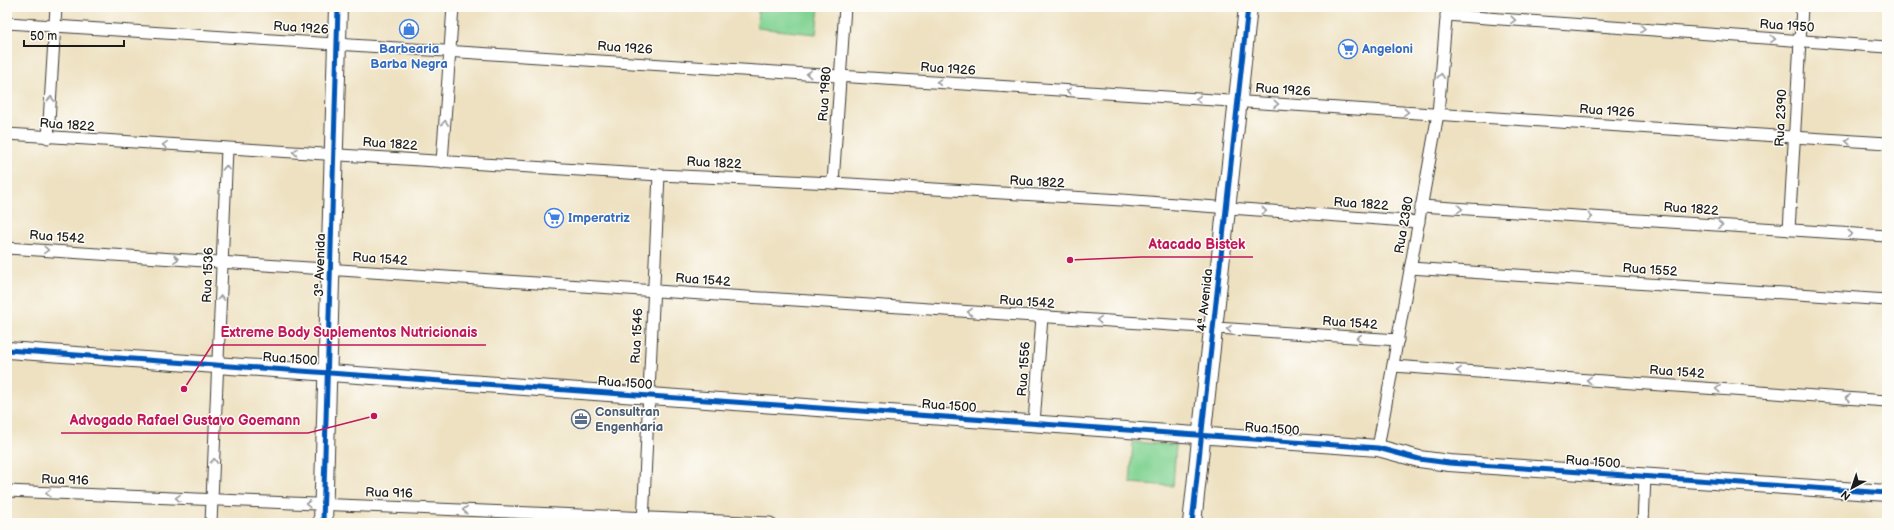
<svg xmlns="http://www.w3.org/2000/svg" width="1894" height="530" font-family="'Balsamiq Sans',sans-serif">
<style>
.green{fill:#82d393;stroke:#4f7858}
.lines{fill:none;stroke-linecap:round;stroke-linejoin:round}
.street-casing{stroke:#3c3a35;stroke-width:13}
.secondary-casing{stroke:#3c3a35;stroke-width:18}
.primary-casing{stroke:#3c3a35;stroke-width:20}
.street{stroke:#fff;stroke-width:11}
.secondary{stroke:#fff;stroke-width:16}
.primary{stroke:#fff;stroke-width:18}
.cycleway-casing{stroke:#fdfcf7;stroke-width:8}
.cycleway{stroke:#0057b8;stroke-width:5}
.oneway{stroke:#999}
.labels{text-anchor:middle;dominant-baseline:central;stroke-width:3;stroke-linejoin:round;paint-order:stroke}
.street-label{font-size:13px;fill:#1c1c1c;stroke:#fdfcf7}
.shop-label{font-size:13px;font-weight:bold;fill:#366cbe;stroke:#fdfcf7;text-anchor:start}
.service-label{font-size:13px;font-weight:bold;fill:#4e5e75;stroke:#fdfcf7;text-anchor:start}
.leader{fill:none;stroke:#c2185b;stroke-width:1.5}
.callout-dot{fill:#c2185b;stroke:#fdfcf7;stroke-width:1.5}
.callout-label{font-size:14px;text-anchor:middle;font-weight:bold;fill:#c2185b;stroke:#fdfcf7;stroke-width:3;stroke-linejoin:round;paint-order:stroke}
</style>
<rect width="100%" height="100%" fill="#fdfcf7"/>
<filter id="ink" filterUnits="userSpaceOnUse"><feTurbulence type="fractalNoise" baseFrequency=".025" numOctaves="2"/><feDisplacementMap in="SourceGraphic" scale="8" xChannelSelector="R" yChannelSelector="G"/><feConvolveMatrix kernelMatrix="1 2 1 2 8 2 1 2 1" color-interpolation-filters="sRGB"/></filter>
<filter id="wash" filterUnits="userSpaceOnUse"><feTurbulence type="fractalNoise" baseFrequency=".012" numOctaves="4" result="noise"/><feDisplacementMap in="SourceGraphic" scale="16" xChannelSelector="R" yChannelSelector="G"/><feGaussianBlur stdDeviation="0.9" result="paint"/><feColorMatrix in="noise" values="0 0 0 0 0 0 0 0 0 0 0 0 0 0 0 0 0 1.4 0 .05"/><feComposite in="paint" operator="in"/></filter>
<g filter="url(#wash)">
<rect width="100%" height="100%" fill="#eee1c1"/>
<g class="green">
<polygon points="758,7 819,7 816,34 757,28"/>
<polygon points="1133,442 1176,445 1173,486 1130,483"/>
</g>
</g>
<g filter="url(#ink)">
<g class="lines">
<g class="street-casing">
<g id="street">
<polyline points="1446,15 1887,47"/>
<polyline points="7,23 1887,143"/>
<polyline points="7,134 659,175 833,183 1122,200 1419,222"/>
<polyline points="48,138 56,7"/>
<polyline points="442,162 453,7"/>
<polyline points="833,183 845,7"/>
<polyline points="1421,206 1887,236"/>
<polyline points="1789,230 1802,7"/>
<polyline points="7,248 1398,340"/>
<polyline points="1410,268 1887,300"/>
<polyline points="1393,366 1887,401"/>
<polyline points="1034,423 1042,317"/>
<polyline points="1378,448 1438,114 1447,7"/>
<polyline points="7,491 770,523"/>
<polyline points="211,523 227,149"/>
<polyline points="643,523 659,175"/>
<polyline points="1643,523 1645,477"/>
</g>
</g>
<g class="secondary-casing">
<polyline id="secondary" points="7,350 1378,448 1419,459 1449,463 1887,493"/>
</g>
<g class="primary-casing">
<g id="primary">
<polyline points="323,523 338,7"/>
<polyline points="1192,523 1248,7"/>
</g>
</g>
<use href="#street" class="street"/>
<use href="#secondary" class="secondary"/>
<use href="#primary" class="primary"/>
<g class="cycleway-casing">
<g id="cycleway">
<polyline points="7,350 1378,448 1419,459 1449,463 1887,493"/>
<polyline points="323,523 338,7"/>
<polyline points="1192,523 1248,7"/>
</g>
</g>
<use href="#cycleway" class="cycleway"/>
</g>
<defs><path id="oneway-chevron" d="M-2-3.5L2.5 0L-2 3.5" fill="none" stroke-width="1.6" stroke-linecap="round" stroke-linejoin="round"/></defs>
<g class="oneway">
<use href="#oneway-chevron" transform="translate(1513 20) rotate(4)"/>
<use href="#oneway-chevron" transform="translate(1643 29) rotate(4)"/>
<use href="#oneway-chevron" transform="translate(1773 39) rotate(4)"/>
<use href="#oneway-chevron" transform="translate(809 74) rotate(-176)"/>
<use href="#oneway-chevron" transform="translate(1441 76) rotate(-85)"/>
<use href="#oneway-chevron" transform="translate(939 82) rotate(-176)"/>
<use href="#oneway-chevron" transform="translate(1069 91) rotate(-176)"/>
<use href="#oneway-chevron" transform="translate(51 99) rotate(-87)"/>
<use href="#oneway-chevron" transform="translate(1198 99) rotate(-176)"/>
<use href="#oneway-chevron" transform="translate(1276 104) rotate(4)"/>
<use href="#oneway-chevron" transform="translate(1406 112) rotate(4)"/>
<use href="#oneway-chevron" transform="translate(445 123) rotate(-86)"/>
<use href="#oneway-chevron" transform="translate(1848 141) rotate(-176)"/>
<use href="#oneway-chevron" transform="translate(165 145) rotate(-176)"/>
<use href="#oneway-chevron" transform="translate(295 152) rotate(-177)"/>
<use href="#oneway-chevron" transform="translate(226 168) rotate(-88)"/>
<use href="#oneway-chevron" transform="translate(1460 209) rotate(4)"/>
<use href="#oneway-chevron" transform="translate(1264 211) rotate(4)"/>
<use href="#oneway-chevron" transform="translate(1590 217) rotate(4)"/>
<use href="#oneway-chevron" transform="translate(1720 225) rotate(4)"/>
<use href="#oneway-chevron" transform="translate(1850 234) rotate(4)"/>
<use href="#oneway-chevron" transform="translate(46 250) rotate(4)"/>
<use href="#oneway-chevron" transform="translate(176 259) rotate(4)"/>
<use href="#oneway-chevron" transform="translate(221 298) rotate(-88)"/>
<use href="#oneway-chevron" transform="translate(970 312) rotate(-176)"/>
<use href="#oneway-chevron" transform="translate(1099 320) rotate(-176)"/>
<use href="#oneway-chevron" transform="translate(1229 329) rotate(-176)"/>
<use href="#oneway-chevron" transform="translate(1359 338) rotate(-176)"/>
<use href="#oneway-chevron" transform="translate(1459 371) rotate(-176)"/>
<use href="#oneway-chevron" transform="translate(1589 380) rotate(-176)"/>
<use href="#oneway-chevron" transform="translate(1718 389) rotate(-176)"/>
<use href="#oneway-chevron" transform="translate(1848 398) rotate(-176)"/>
<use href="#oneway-chevron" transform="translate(214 461) rotate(-87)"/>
<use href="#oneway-chevron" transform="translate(48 493) rotate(-178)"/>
<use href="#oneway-chevron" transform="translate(178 498) rotate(-178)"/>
<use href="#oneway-chevron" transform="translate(308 504) rotate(-178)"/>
<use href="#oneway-chevron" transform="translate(465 510) rotate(-178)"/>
</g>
</g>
<defs>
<g id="shop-ring" transform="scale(1)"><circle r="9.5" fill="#fdfcf7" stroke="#3f7fe0" stroke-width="1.5"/><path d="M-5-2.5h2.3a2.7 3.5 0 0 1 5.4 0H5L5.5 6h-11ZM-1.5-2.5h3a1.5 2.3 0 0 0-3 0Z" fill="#3f7fe0"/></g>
<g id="supermarket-ring" transform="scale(1)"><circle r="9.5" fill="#fdfcf7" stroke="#3f7fe0" stroke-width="1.5"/><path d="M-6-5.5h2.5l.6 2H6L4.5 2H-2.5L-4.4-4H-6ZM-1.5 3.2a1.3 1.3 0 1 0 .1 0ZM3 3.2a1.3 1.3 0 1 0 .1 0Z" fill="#3f7fe0"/></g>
<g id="office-ring" transform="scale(1)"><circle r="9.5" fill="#fdfcf7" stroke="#5c6f8a" stroke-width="1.5"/><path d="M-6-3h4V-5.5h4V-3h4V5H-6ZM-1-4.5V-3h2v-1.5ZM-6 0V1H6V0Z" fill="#5c6f8a"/></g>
</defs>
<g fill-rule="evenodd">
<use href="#shop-ring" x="409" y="29"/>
<use href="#supermarket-ring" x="1348" y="49"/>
<use href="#supermarket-ring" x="554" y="218"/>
<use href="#office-ring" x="581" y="419"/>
</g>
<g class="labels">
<g class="street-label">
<text transform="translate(1787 26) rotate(4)">Rua 1950</text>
<text transform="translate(301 28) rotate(4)">Rua 1926</text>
<text transform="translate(625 48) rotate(4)">Rua 1926</text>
<text transform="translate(948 69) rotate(4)">Rua 1926</text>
<text transform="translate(1283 90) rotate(4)">Rua 1926</text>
<text transform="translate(825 94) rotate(-86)">Rua 1980</text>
<text transform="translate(1607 111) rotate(4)">Rua 1926</text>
<text transform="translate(1781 118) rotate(-87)">Rua 2390</text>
<text transform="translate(67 125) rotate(4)">Rua 1822</text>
<text transform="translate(390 144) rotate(4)">Rua 1822</text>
<text transform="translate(714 163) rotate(3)">Rua 1822</text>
<text transform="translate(1037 182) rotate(3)">Rua 1822</text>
<text transform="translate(1361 204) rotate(4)">Rua 1822</text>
<text transform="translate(1691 209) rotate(4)">Rua 1822</text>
<text transform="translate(1404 225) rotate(-80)">Rua 2380</text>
<text transform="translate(57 237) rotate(4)">Rua 1542</text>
<text transform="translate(380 259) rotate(4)">Rua 1542</text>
<text transform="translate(320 265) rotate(-88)">3ª Avenida</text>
<text transform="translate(1650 270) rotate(4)">Rua 1552</text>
<text transform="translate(208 275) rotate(-88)">Rua 1536</text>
<text transform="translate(703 280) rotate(4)">Rua 1542</text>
<text transform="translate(1205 300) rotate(-84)">4ª Avenida</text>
<text transform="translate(1027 302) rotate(4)">Rua 1542</text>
<text transform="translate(1350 323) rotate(4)">Rua 1542</text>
<text transform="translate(637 336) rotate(-87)">Rua 1546</text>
<text transform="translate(290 359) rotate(4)">Rua 1500</text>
<text transform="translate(1024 369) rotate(-86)">Rua 1556</text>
<text transform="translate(1677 372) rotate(4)">Rua 1542</text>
<text transform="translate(625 383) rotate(4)">Rua 1500</text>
<text transform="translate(949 406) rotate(4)">Rua 1500</text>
<text transform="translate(1272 429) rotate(4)">Rua 1500</text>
<text transform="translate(1593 462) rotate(4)">Rua 1500</text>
<text transform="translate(65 480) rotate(2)">Rua 916</text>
<text transform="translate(389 493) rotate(2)">Rua 916</text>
</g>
<g class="shop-label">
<text x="409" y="49" text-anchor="middle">Barbearia<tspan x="409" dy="15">Barba Negra</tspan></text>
<text x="1362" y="49">Angeloni</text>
<text x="568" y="218">Imperatriz</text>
</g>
<g class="service-label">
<text x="595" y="412">Consultran<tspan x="595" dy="15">Engenharia</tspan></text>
</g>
</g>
<path class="leader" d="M1070 260L1141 257H1253M184 389L212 345H486M374 416L308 433H61"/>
<g class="callout-dot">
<circle cx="1070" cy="260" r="4"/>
<circle cx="184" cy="389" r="4"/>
<circle cx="374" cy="416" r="4"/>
</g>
<g class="callout-label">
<text x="1197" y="249">Atacado Bistek</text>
<text x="349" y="337">Extreme Body Suplementos Nutricionais</text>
<text x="185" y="425">Advogado Rafael Gustavo Goemann</text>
</g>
<rect width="1894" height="530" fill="none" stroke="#fdfcf7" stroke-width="24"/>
<g transform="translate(1852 488) rotate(220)" stroke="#fdfcf7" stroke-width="3" paint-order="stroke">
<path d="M0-3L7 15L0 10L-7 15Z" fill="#1c1c1c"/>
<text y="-6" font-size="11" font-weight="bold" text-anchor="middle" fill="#1c1c1c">N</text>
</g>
<path d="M24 40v6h100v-6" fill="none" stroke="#1c1c1c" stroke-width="2"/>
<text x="30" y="40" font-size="12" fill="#1c1c1c" stroke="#fdfcf7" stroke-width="3" paint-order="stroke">50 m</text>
</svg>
